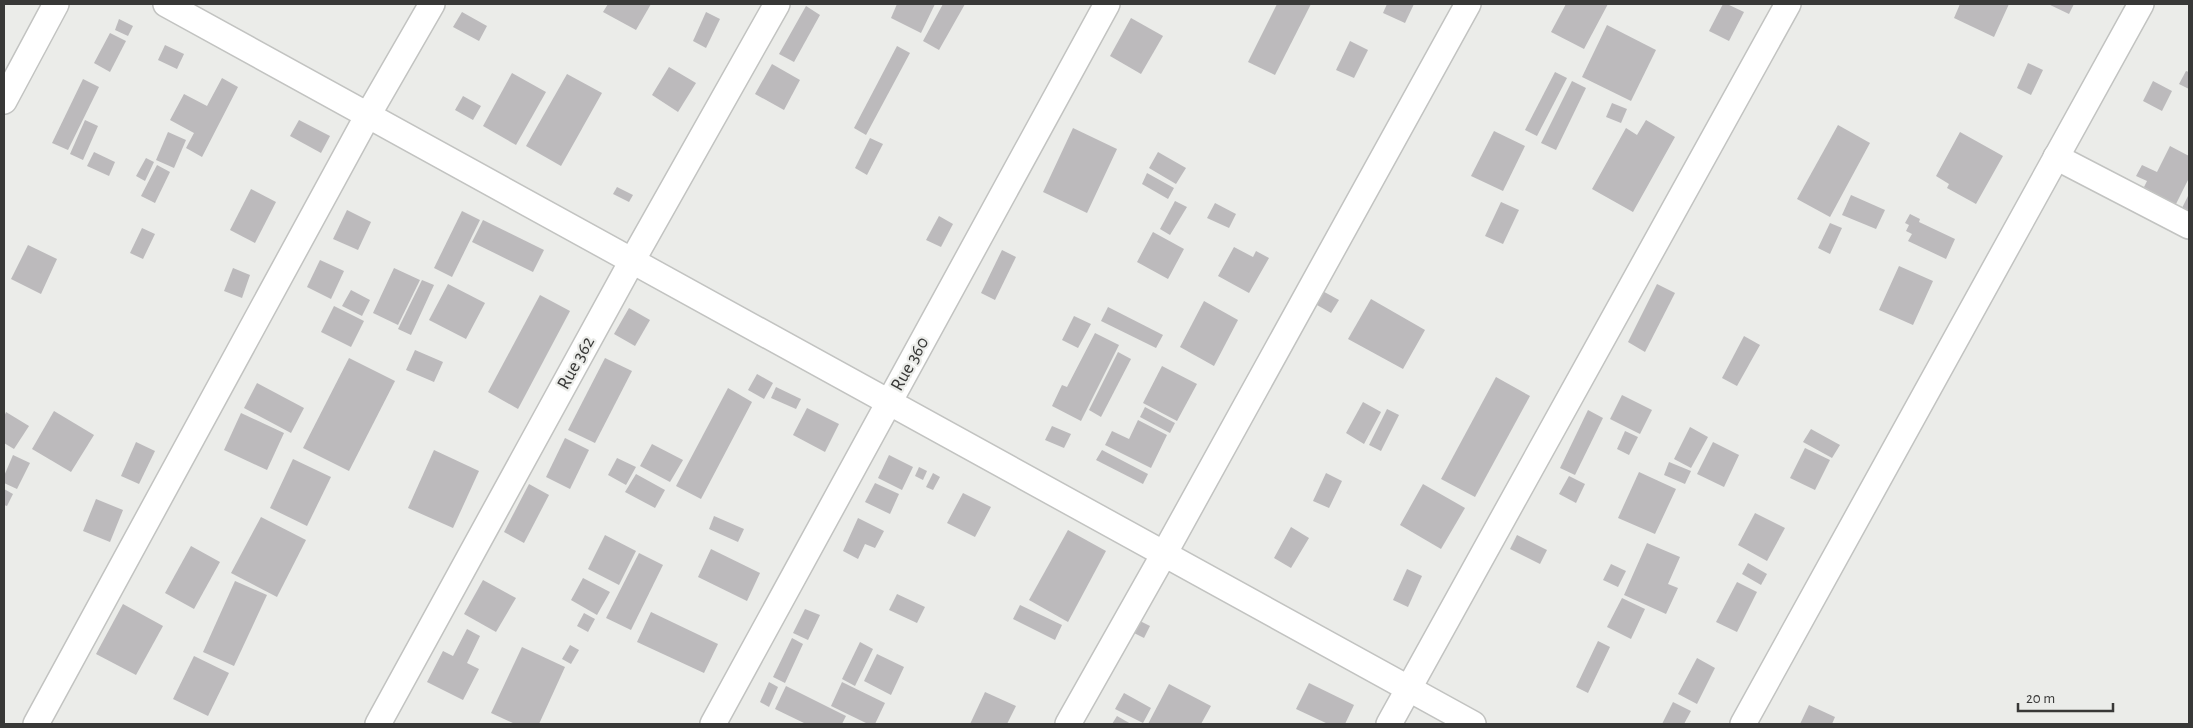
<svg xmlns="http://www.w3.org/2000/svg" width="2193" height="728" font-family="'Alegreya Sans',sans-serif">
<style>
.building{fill:#bcbabc}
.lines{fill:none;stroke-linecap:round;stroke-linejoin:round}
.minor-casing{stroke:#c2c3c1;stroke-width:28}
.minor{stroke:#fff;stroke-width:25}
.labels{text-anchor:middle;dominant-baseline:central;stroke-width:4.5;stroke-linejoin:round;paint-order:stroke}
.street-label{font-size:19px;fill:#383837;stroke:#ebece9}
</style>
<rect width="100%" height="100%" fill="#ebece9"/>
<g class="building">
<polygon points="608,4 651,4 636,30 603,12"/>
<polygon points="897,4 935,4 921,33 891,18"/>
<polygon points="943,4 965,4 939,50 923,41"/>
<polygon points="1277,4 1311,4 1275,75 1248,62"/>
<polygon points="1387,4 1414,4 1405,23 1383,13"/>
<polygon points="1566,4 1608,4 1584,49 1551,32"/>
<polygon points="1723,4 1727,4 1744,12 1729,41 1709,31"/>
<polygon points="1960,4 2009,4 1994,37 1954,18"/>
<polygon points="2048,4 2074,4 2069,14"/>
<polygon points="806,6 820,15 794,62 779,54"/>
<polygon points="462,12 487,26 479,41 453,27"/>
<polygon points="706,12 720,19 706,48 693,41"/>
<polygon points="1131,18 1163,36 1141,74 1110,56"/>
<polygon points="119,19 133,26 128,36 115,30"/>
<polygon points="1607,25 1656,50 1631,101 1582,77"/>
<polygon points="110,33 126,41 110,72 94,63"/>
<polygon points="1350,41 1368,50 1354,78 1336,70"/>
<polygon points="165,45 184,54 177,69 158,60"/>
<polygon points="897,46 910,53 866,135 854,128"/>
<polygon points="2028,63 2043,70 2031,95 2017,88"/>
<polygon points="772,64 800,80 784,110 755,94"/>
<polygon points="669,67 696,83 678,112 652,95"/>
<polygon points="2186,71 2189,72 2189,89 2179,84"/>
<polygon points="1555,72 1567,78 1537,136 1525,130"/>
<polygon points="512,73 546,92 516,145 483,126"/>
<polygon points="567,74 602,93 561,166 526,146"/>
<polygon points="222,78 238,87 202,157 186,148 194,133 170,120 184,94 207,106"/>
<polygon points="83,79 99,87 68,150 52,143"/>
<polygon points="1572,81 1586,88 1556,150 1541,143"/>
<polygon points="2153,81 2172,91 2162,111 2143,101"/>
<polygon points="463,96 481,106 473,120 455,110"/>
<polygon points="1612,103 1627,109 1621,123 1606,117"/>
<polygon points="85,120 98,126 83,160 70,154"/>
<polygon points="299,120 330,136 321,153 290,136"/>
<polygon points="1646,120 1675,137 1633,212 1592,189 1626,128 1637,135"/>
<polygon points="1838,125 1870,143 1830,217 1797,199"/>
<polygon points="1073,128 1117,149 1087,213 1043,192"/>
<polygon points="1494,131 1525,146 1503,191 1471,176"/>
<polygon points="168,132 186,140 174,168 156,160"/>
<polygon points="1960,132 2003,156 1976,204 1947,188 1949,184 1936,176"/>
<polygon points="870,138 883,144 867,175 855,168"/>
<polygon points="2170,146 2189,156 2189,178 2174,208 2146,195 2149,190 2144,187 2147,181 2136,176 2142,165 2157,172"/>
<polygon points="94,152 115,162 109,176 87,166"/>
<polygon points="1158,152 1186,168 1176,184 1149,168"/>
<polygon points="146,158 154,162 145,181 136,176"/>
<polygon points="157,165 170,172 155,203 141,196"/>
<polygon points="1147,173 1174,188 1168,199 1142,184"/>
<polygon points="617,187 633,195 629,202 613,194"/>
<polygon points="251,189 276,202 255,243 230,230"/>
<polygon points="2189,194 2189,217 2180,212"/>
<polygon points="1851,195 1885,210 1876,229 1842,215"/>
<polygon points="1175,201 1187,207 1170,235 1160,229"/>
<polygon points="1501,202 1519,210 1503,244 1485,236"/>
<polygon points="1215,203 1236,214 1229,228 1207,218"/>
<polygon points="347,210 371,222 358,250 333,239"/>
<polygon points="462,211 480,220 452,277 434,268"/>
<polygon points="1910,214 1920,219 1919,222 1955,239 1946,259 1908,241 1912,234 1906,231 1909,225 1905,223"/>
<polygon points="939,216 953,224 941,247 926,240"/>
<polygon points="483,220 544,250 533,272 472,242"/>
<polygon points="1830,223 1842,228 1830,254 1818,248"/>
<polygon points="142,228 155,234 143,259 130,253"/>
<polygon points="1153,232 1184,249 1168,279 1137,262"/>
<polygon points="28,245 57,259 41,294 11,279"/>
<polygon points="1234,247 1253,257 1256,251 1269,258 1249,293 1218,276"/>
<polygon points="1002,250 1016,257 995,300 981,293"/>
<polygon points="320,260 344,271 331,299 307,287"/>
<polygon points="1899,266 1933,281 1913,325 1879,310"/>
<polygon points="233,268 250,275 242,298 224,291"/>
<polygon points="394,268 420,280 398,325 373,313"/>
<polygon points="422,280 434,285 411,335 398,329"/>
<polygon points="448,284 485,303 466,339 429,320"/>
<polygon points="1657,284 1675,293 1645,352 1628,342"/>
<polygon points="1317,288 1339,300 1331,313 1310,301"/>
<polygon points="351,290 370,300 362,316 342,306"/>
<polygon points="540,295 570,311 518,409 488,392"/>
<polygon points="1371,299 1425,330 1403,369 1348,339"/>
<polygon points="1204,301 1238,320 1214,366 1180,347"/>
<polygon points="334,306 364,321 351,347 321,332"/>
<polygon points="1108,307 1163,335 1156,348 1101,321"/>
<polygon points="629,308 650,320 635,346 614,334"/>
<polygon points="1074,316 1091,324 1078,348 1062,340"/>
<polygon points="1095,333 1119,345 1081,421 1052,406 1062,385 1067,387"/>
<polygon points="1744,336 1760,345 1737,386 1722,378"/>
<polygon points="415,350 443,362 434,382 406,370"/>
<polygon points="1118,352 1131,359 1101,417 1089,410"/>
<polygon points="349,358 395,381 349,471 303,448"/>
<polygon points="605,358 632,371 595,443 568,430"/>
<polygon points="1162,366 1197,384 1177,421 1143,403"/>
<polygon points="757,374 773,383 764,399 748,390"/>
<polygon points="1496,377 1530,396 1475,497 1441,479"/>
<polygon points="257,383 304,408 291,433 244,408"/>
<polygon points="776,387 801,399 796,409 771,398"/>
<polygon points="728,388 752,402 701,499 676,486"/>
<polygon points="1622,395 1652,410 1640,434 1610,419"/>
<polygon points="1363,402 1381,412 1364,444 1346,433"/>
<polygon points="1145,407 1175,423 1170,433 1140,417"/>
<polygon points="807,408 839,424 825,452 793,435"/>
<polygon points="1387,409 1399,415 1381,451 1369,445"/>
<polygon points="1588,410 1603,418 1575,475 1560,468"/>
<polygon points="54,411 94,435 71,472 32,449"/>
<polygon points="6,412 29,426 14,449 4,443 4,417"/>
<polygon points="241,413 284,433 267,470 224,450"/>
<polygon points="1138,420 1167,435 1151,468 1105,445 1112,431 1129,439"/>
<polygon points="1052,426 1071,434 1064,448 1045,440"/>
<polygon points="1690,427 1708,437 1691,468 1674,459"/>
<polygon points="1811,429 1840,445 1832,458 1803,442"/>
<polygon points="1625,431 1638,437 1629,455 1617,449"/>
<polygon points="565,438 589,450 570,489 546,477"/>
<polygon points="136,442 155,451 139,484 121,476"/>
<polygon points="1713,442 1739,455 1724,487 1697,474"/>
<polygon points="652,444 683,460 670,482 640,466"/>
<polygon points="1805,448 1830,460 1815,490 1790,478"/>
<polygon points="434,450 479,471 453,528 408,508"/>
<polygon points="1102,450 1148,474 1143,484 1096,460"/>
<polygon points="13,455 30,463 17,489 4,483 4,476"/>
<polygon points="889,455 913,467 902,490 878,478"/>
<polygon points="617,458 636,467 626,485 608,475"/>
<polygon points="293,459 331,477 307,526 270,508"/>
<polygon points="1669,462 1691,471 1685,484 1664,475"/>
<polygon points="919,467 927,471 923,480 915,476"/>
<polygon points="1639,472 1676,489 1655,534 1618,518"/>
<polygon points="933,473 940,477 933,490 926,487"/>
<polygon points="1326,473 1342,481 1329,508 1313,501"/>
<polygon points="636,474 665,490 655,508 625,492"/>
<polygon points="1569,476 1585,484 1576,503 1559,494"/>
<polygon points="875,483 899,494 890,514 865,502"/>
<polygon points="529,484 549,495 524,543 504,532"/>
<polygon points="1423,484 1465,508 1441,549 1400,525"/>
<polygon points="4,489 13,494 7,506 4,505"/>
<polygon points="963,493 991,507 975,537 947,523"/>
<polygon points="96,499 123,510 110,542 83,531"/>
<polygon points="1755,513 1785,528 1767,561 1738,545"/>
<polygon points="714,516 744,529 738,542 709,529"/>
<polygon points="261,517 306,540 277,597 231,573"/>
<polygon points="858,518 884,531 875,548 865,544 858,559 843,551"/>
<polygon points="1291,527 1309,538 1291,568 1274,558"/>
<polygon points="1068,530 1106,551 1068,622 1029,600"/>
<polygon points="605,535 636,551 619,585 588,569"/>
<polygon points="1517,535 1547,550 1540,564 1510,549"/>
<polygon points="1647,543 1680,557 1668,584 1678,588 1666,614 1624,595"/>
<polygon points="191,546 220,562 194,609 165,593"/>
<polygon points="711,549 760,573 747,601 698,577"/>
<polygon points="639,553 663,565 631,630 606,618"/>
<polygon points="1748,563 1767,574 1761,585 1742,574"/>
<polygon points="1611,564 1626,571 1618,587 1603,580"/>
<polygon points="1407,569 1422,576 1408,607 1393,600"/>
<polygon points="583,578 610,592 597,615 571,600"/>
<polygon points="483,580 516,598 496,632 464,614"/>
<polygon points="235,581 267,595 234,666 203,652"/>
<polygon points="1737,582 1757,592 1737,632 1716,622"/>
<polygon points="897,594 925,607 917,623 889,610"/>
<polygon points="1622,598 1645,609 1631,639 1607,627"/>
<polygon points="123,604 163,626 136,675 96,654"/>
<polygon points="1020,605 1062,625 1055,640 1013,619"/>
<polygon points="805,609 820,615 808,640 793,633"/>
<polygon points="651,612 718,644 704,673 637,642"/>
<polygon points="584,613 595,619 588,632 577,626"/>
<polygon points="1134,618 1150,626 1144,638 1128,630"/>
<polygon points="467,629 480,636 467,663 479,669 463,700 427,682 443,651 453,656"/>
<polygon points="792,638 803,644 785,683 773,677"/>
<polygon points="1598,641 1610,647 1588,693 1576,687"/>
<polygon points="860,642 873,649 855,686 842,679"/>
<polygon points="570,645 579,650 571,664 562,659"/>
<polygon points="522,647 565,667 539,724 515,724 491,713"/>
<polygon points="877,654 904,667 891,695 864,681"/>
<polygon points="194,656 229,673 208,716 173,699"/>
<polygon points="1697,658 1715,668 1697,704 1678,694"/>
<polygon points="769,682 778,687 769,707 760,702"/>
<polygon points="842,682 885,703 875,724 868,724 831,706"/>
<polygon points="1309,683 1354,705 1345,724 1328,724 1296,709"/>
<polygon points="1169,684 1211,706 1201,724 1148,724"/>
<polygon points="786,686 846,716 842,724 806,724 775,709"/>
<polygon points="985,692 1016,706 1007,724 970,724"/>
<polygon points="1124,693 1151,708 1143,723 1115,709"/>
<polygon points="1673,702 1691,711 1684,724 1662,724"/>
<polygon points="1809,705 1835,717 1832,724 1800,724"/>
<polygon points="1117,716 1131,724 1112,724"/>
</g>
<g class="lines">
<g class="minor-casing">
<g id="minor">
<polyline points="166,4 1473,724"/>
<polyline points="4,101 56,4"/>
<polyline points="2056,157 2189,226"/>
<polyline points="36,724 368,115 432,4"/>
<polyline points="378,724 632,261 777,4"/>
<polyline points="713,724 1107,4"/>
<polyline points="1068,724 1164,554 1468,4"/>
<polyline points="1389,724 1788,4"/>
<polyline points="1743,724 2141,4"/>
</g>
</g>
<use href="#minor" class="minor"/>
</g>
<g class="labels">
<g class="street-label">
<text transform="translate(576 363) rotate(-61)">Rue 362</text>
<text transform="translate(910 364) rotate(-61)">Rue 360</text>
</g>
</g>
<rect width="2193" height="728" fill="none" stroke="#383837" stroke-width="10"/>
<path d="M2018 703v8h95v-8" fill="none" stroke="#383837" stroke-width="2.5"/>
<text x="2026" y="703" font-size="15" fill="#383837" stroke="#ebece9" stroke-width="4" paint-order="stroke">20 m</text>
</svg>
